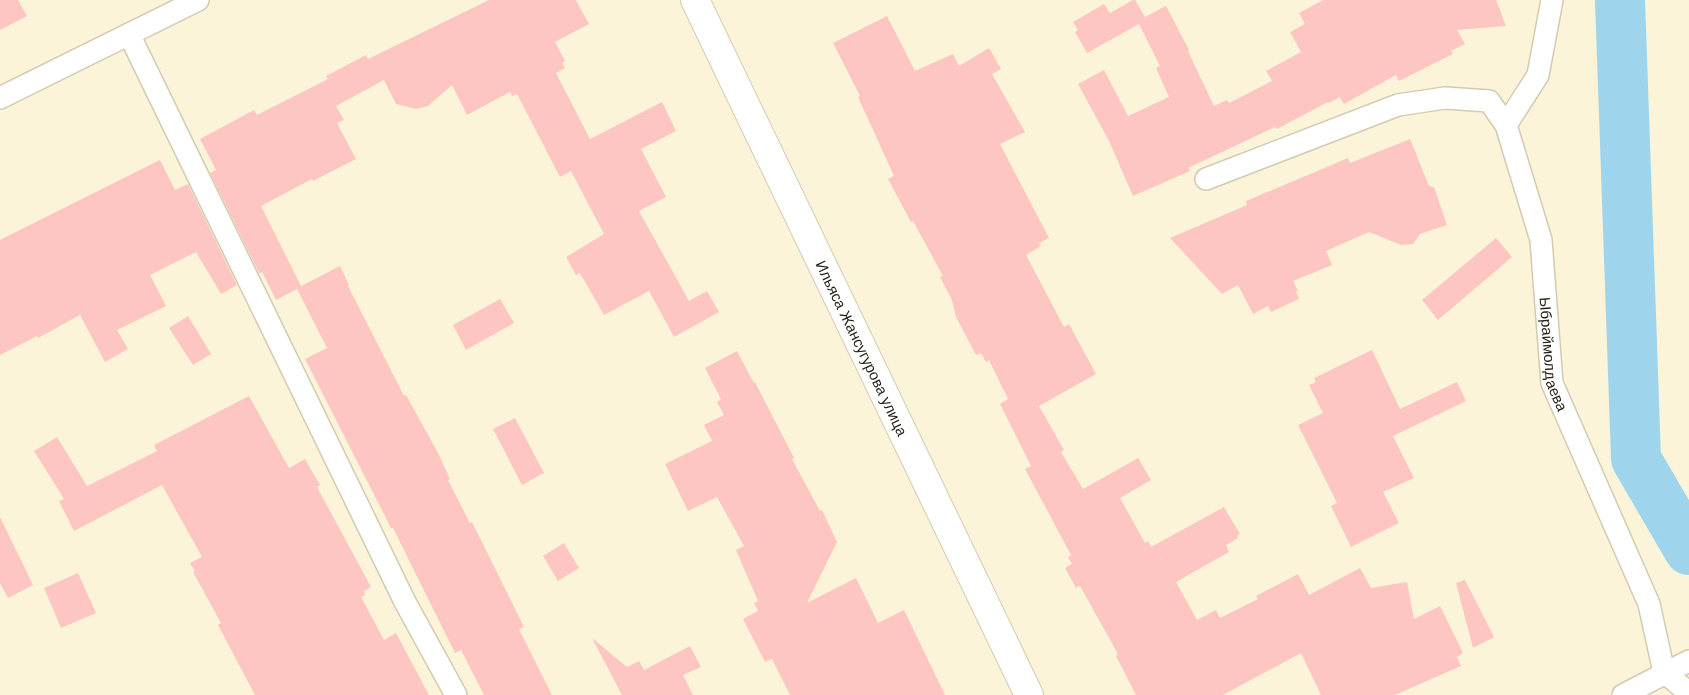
<svg xmlns="http://www.w3.org/2000/svg" width="1689" height="695" font-family="Arial,sans-serif">
<style>
.lines{fill:none;stroke-linecap:round;stroke-linejoin:round}
.river{stroke:#9fd4ed;stroke-width:50}
.building{fill:#fec6c3}
.minor-casing{stroke:#d3cbb1;stroke-width:24}
.tertiary-casing{stroke:#d3cbb1;stroke-width:30}
.minor{stroke:#fff;stroke-width:21}
.tertiary{stroke:#fff;stroke-width:28}
.labels{text-anchor:middle;dominant-baseline:central;stroke-width:4;stroke-linejoin:round;paint-order:stroke}
.street-label{font-size:15px;fill:#262319;stroke:#fff}
</style>
<rect width="100%" height="100%" fill="#fbf4d9"/>
<g class="lines">
<polyline class="river" points="1620,0 1636,459 1689,550"/>
</g>
<g class="building">
<polygon points="0,0 18,0 27,16 0,30"/>
<polygon points="489,0 576,0 589,24 555,42 565,61 562,63 565,68 556,73 590,139 662,102 676,131 641,149 666,197 639,211 689,301 707,291 719,312 674,337 649,291 604,315 580,273 576,275 566,257 604,234 571,171 560,177 517,94 512,96 510,92 467,115 452,85 428,106 416,109 396,104 384,80 336,106 344,120 337,123 356,159 313,181 312,179 261,206 301,286 340,266 349,285 348,286 404,396 406,395 438,453 450,479 448,480 470,523 472,522 524,627 519,629 552,695 484,695 461,650 455,653 393,528 391,528 305,359 327,348 297,289 276,300 262,272 259,273 210,173 216,170 200,139 254,110 257,115 328,79 326,76 366,55 368,59"/>
<polygon points="1133,0 1135,0 1145,17 1166,6 1189,50 1188,51 1214,106 1227,100 1229,103 1272,81 1266,71 1301,52 1290,32 1305,24 1299,13 1323,0 1496,0 1506,26 1457,30 1465,44 1451,51 1453,54 1399,81 1396,75 1344,104 1340,97 1329,103 1328,102 1277,129 1275,127 1188,168 1190,171 1133,196 1109,141 1078,84 1104,70 1128,116 1169,97 1156,68 1160,66 1139,24 1087,53 1075,32 1078,30 1073,22 1104,4 1110,13"/>
<polygon points="887,16 915,71 953,54 959,66 989,48 1001,69 992,74 1025,132 1000,144 1049,238 1039,243 1041,246 1026,255 1064,327 1069,324 1096,374 1039,406 1064,450 1061,452 1083,489 1138,458 1151,480 1120,498 1145,543 1148,541 1151,547 1224,507 1240,534 1237,536 1238,538 1226,545 1229,552 1176,582 1197,620 1216,610 1220,618 1258,599 1256,596 1298,574 1309,595 1360,568 1371,588 1407,582 1414,619 1440,606 1463,653 1457,657 1461,666 1395,695 1321,695 1301,653 1223,695 1136,695 1116,656 1118,654 1080,586 1076,588 1065,568 1072,564 1068,557 1071,555 1025,469 1031,466 1000,404 1008,399 989,360 986,362 981,353 976,355 956,317 952,300 940,277 943,276 913,221 911,222 888,179 894,176 858,97 860,96 833,43"/>
<polygon points="1410,139 1429,186 1434,187 1447,225 1420,234 1413,244 1401,245 1369,232 1326,251 1332,265 1293,281 1298,291 1296,292 1299,299 1271,312 1268,306 1253,314 1238,285 1222,294 1170,238 1247,205 1246,201 1348,158 1350,163"/>
<polygon points="160,160 175,190 188,184 237,285 221,294 196,252 150,275 166,306 117,330 128,349 105,362 80,315 38,338 37,336 0,355 0,240"/>
<polygon points="1496,238 1512,257 1438,320 1422,300"/>
<polygon points="500,299 514,323 466,350 453,325"/>
<polygon points="188,316 211,354 193,365 169,328"/>
<polygon points="1372,350 1400,409 1457,382 1466,401 1393,436 1414,478 1383,492 1399,523 1351,547 1331,506 1337,503 1298,425 1323,413 1309,385 1316,382 1314,378"/>
<polygon points="737,351 754,383 755,382 794,458 792,459 820,511 822,510 837,542 807,603 856,578 878,623 904,610 945,695 790,695 772,659 765,662 743,619 758,611 754,603 758,601 736,550 744,546 717,497 688,511 665,464 712,441 704,425 724,415 717,402 721,399 705,368"/>
<polygon points="249,396 289,468 305,459 320,485 317,487 371,587 364,591 365,595 361,597 384,640 396,633 429,695 255,695 218,625 221,623 193,572 195,571 190,563 202,557 162,485 74,531 59,501 64,499 34,451 57,437 87,486 157,451 154,445"/>
<polygon points="515,418 544,473 522,485 493,429"/>
<polygon points="0,517 33,585 8,598 0,583"/>
<polygon points="564,543 579,568 558,581 543,556"/>
<polygon points="78,573 96,613 61,628 44,588"/>
<polygon points="1465,580 1494,637 1473,648 1456,583"/>
<polygon points="592,638 627,667 639,661 644,670 690,646 701,667 683,675 693,695 622,695"/>
</g>
<g class="lines">
<g class="minor-casing">
<g id="minor">
<polyline points="129,34 405,602 456,695"/>
<polyline points="0,98 198,0"/>
<polyline points="1506,125 1538,75 1552,0"/>
<path id="s1" d="M1206,179l192,-74 47,-7 44,3 17,24 35,115 11,143 97,221 15,68 25,21"/>
<polyline points="1623,695 1689,661"/>
</g>
</g>
<g class="tertiary-casing">
<g id="tertiary">
<path id="s2" d="M695,0l334,695"/>
</g>
</g>
<use href="#minor" class="minor"/>
<use href="#tertiary" class="tertiary"/>
</g>
<g class="labels">
<g class="street-label">
<text stroke="none"><textPath href="#s2" startOffset="386">Ильяса Жансугурова улица</textPath></text>
<text stroke="none"><textPath href="#s1" startOffset="562">Ыбраймолдаева</textPath></text>
</g>
</g>
</svg>
